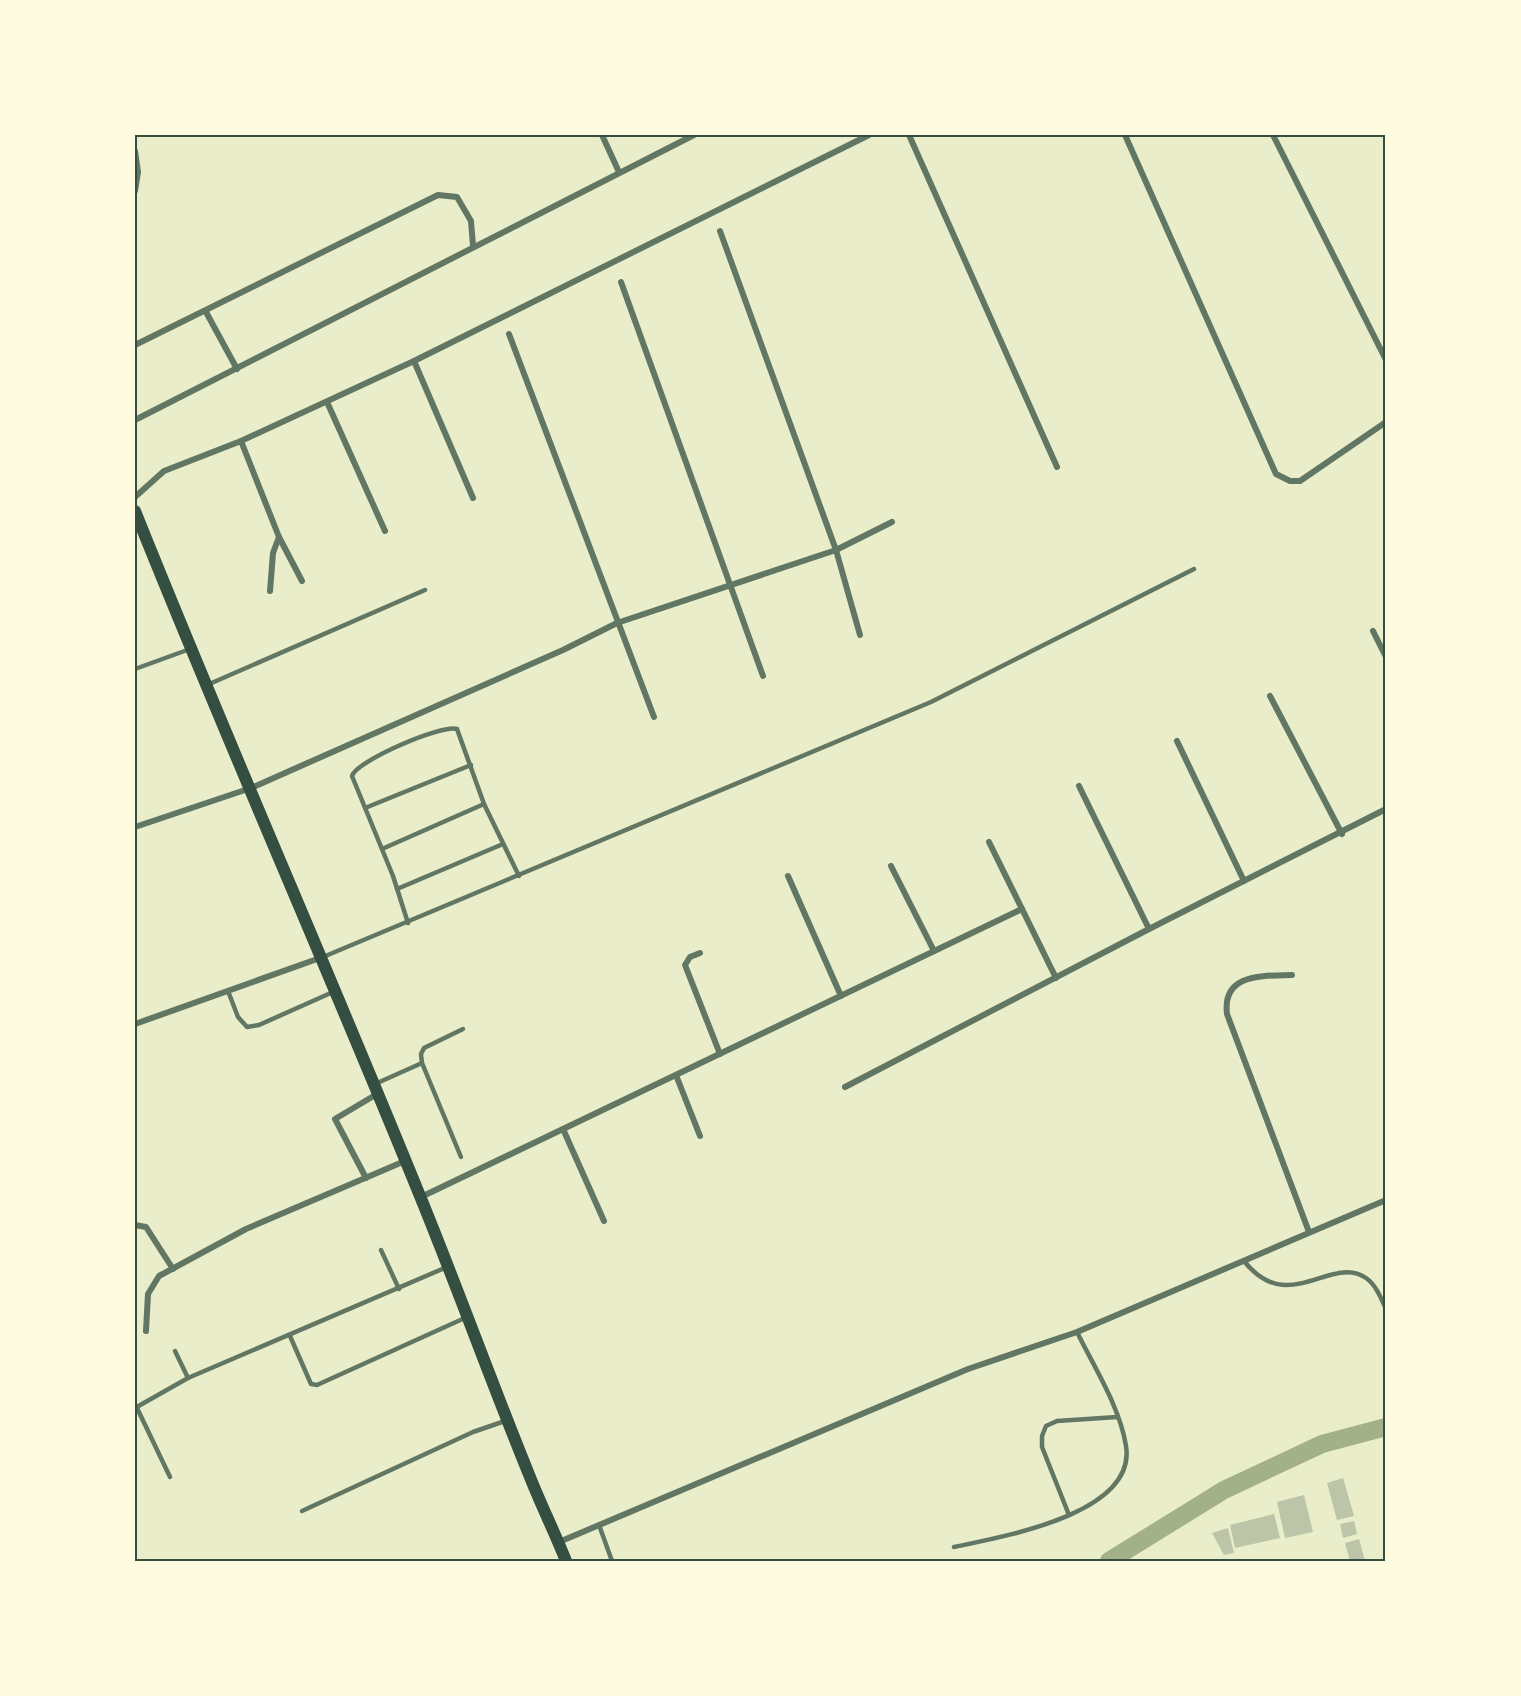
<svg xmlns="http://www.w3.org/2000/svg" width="1521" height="1696" font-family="'Space Grotesk',sans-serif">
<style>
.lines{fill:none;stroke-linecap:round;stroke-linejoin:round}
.canal{stroke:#a3b18a;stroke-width:18}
.building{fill:#bcc5a7}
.service{stroke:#617663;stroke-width:4.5}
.minor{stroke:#617663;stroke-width:6}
.secondary{stroke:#344e41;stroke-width:12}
.neatline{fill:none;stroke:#344e41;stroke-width:2}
</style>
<rect width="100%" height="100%" fill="#e9edc9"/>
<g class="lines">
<polyline class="canal" points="1109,1561 1224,1490 1322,1444 1386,1427"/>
</g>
<g class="building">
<polygon points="1343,1478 1354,1516 1337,1520 1327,1483"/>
<polygon points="1304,1495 1313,1532 1285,1538 1277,1502"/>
<polygon points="1274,1514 1280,1538 1235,1548 1230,1525"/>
<polygon points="1354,1521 1357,1534 1343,1538 1340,1524"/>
<polygon points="1228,1528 1234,1553 1224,1555 1212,1533"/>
<polygon points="1359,1539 1365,1561 1350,1561 1345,1543"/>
</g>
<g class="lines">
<g class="service">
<polyline points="135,669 190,649"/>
<polyline points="207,685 425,590"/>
<polyline points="365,808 471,765"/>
<polyline points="382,849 484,804"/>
<polyline points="397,889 503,844"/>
<path d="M408,923l-15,-47 -41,-100c4,-15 90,-52 105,-47l27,75 35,72"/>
<polyline points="323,957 931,702 1194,569"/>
<polyline points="228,991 238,1017 247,1027 259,1025 333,992"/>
<polyline points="422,1063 461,1157"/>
<polyline points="375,1084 422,1063 421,1054 424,1048 463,1029"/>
<polyline points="381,1250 399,1289"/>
<path d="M1244,1261c44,56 87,-7 122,17 10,7 15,20 20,31"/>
<polyline points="290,1336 311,1384 317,1385 467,1317"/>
<polyline points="175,1351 188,1378"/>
<polyline points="135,1408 188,1378 447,1267"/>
<polyline points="137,1408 170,1477"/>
<polyline points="302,1511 473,1432 505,1421"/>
<polyline points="1069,1515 1042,1447 1042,1436 1046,1426 1057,1421 1117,1417"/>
<polyline points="599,1525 612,1561"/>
<path d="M954,1547c47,-10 183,-33 172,-101 -6,-39 -32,-79 -49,-114"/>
</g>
<g class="minor">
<polyline points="602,135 619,172"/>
<polyline points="909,135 1057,467"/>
<polyline points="1125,135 1276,474 1290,481 1300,481 1386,422"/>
<polyline points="1273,135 1386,360"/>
<polyline points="135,151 138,172 135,191"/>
<polyline points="720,231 836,550 860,635"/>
<polyline points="621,282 763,676"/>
<polyline points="206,312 237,369"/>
<polyline points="509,334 654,717"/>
<polyline points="135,345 438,195 457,197 471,221 473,246"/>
<polyline points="414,361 473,498"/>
<polyline points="327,402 385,531"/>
<polyline points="135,420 694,135"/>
<polyline points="241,441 279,537 273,553 270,591"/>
<polyline points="135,497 164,471 241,441 414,361 869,135"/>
<polyline points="279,537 302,581"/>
<polyline points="1373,631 1386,657"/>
<polyline points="1270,696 1342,834"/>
<polyline points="1177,741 1244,881"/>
<polyline points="1079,786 1149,929"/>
<polyline points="135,827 251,788 563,650 617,623 836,550 892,522"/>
<polyline points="989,842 1056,978"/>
<polyline points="891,866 934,951"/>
<polyline points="788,876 841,996"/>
<polyline points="700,953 690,957 685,965 720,1054"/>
<path d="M1292,975c-29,1 -70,-2 -65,39l82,218"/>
<polyline points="135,1024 320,958"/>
<polyline points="676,1075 700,1136"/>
<polyline points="845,1087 1149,929 1386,809"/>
<polyline points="563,1129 604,1221"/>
<polyline points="366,1178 335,1119 377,1094"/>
<polyline points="421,1197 1022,909"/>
<polyline points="135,1225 146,1227 173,1269"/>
<polyline points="146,1331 148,1294 159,1276 246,1229 405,1161"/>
<polyline points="559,1542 968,1369 1077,1332 1386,1200"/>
</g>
<path class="secondary" d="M135,511c92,230 192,456 285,685 38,93 72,188 110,281 11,28 25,56 36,84"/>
</g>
<rect width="1521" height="1696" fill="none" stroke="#fefae0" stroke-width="273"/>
<rect x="136" y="136" width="1248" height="1424" class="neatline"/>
</svg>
